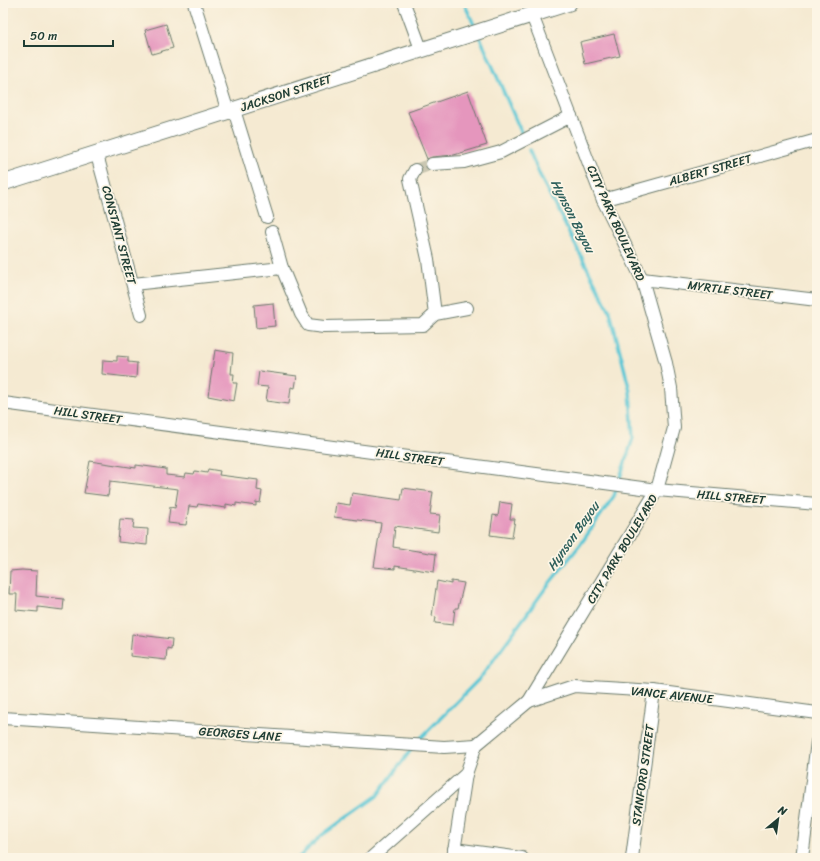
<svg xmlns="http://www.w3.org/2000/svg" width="820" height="861" font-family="Sriracha,sans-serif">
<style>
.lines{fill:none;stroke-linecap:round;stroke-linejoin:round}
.stream{stroke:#5cc7d5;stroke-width:3.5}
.building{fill:#e596bd}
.minor-tunnel{stroke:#cac7b2;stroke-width:12;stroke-dasharray:12 6;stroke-linecap:butt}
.minor-casing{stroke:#6a7a6b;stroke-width:14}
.major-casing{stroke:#6a7a6b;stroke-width:17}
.minor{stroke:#fff;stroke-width:12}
.major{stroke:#fff;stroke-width:15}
.labels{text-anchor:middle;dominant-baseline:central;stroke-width:3.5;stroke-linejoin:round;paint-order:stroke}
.street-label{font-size:12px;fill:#1f3d34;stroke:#fcf5e5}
.water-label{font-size:13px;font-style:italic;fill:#2e605c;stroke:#fcf5e5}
</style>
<rect width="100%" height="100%" fill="#fcf5e5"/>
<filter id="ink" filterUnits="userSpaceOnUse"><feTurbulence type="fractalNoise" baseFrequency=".025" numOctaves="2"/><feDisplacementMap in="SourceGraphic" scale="8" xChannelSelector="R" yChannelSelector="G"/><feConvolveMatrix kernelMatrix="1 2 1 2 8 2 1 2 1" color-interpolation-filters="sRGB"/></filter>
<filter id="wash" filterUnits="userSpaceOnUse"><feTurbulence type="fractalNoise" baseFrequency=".012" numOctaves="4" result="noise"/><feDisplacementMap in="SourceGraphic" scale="16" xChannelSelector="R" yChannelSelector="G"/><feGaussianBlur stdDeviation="0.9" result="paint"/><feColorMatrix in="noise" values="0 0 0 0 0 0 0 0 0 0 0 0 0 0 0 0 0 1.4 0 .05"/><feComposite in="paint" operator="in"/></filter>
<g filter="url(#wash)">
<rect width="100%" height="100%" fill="#f5ead2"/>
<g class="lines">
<g class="stream">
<polyline points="464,3 476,29"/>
<polyline points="479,35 522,134"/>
<polyline points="417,742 481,677 545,589 580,545 614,496 633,438 630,391 610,312 542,180 529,150"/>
<polyline points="298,858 322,835 377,796 413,747"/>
</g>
</g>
<g id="blocks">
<g class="building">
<polygon points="166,24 173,48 152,54 145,30"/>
<polygon points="614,34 620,56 585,64 580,42"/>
<polygon points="468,91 487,145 454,155 432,157 427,159 408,112"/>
<polygon points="273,303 275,326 256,328 254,305"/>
<polygon points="215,350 233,353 231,374 234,374 233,383 237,383 234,401 208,396"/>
<polygon points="117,356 128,357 128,362 137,363 136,378 102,374 103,360 117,361"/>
<polygon points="259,371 297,376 295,388 291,387 289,404 266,401 268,387 257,386"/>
<polygon points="90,461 136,468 136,465 166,469 166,475 185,477 186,473 194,474 195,471 207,473 208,469 220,471 219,475 258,480 257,490 262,491 260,503 256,502 256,506 236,503 236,506 226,504 226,508 198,504 197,507 189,506 186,525 168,523 170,507 175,508 178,489 110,481 108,496 84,493"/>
<polygon points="403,488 433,492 430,514 440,515 438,532 395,526 393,547 436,554 434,572 395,566 395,569 374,567 381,523 334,517 336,503 350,505 352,493 401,500"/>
<polygon points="500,502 512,504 510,519 515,519 512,538 490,535 493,515 498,516"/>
<polygon points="120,519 134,520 133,528 148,529 147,545 118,542"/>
<polygon points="22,570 37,571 36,596 64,599 63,610 38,607 38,612 16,610 17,594 9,594 10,571"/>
<polygon points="437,581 451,584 451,581 464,583 458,608 455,608 453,625 435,623 436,617 432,616"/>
<polygon points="132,634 172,639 171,649 167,648 166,660 130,656"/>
</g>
</g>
</g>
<g filter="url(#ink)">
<use href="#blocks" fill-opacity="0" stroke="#6a7a6b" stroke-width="1"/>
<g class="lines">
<polyline class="minor-tunnel" points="415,170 432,164"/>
<g class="minor-casing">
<g id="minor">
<polyline points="194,3 228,112"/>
<polyline points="404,3 421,49"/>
<polyline points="234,110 267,217"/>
<polyline points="97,155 141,315"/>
<polyline points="432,164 464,162 501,152 571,116"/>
<polyline points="415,170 410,179 428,259 435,314"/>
<polyline points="603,200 817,140"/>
<polyline points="272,232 282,268"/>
<polyline points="642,279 817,300"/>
<polyline points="133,284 282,268 301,314 308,325 324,327 423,325 435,314 467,308"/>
<polyline points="3,403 657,490 817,504"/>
<polyline points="529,701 574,686 654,691 817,713"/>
<polyline points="3,718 444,747 476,745"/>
<polyline points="454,849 522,858"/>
<polyline points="371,858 466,774 476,745 529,701 657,490 674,428 671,388 666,363 642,279 603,200 532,15"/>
<polyline points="453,858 466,774"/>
<polyline points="632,858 654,691"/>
<polyline points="802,858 817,742"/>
</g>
</g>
<g class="major-casing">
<polyline id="major" points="3,183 569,3"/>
</g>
<use href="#minor" class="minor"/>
<use href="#major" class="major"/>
</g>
</g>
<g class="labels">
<g class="street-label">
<text transform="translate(286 93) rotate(-18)">JACKSON STREET</text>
<text transform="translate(710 170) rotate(-16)">ALBERT STREET</text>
<text transform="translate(616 223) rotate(66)">CITY PARK BOULEVARD</text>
<text transform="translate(119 235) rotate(75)">CONSTANT STREET</text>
<text transform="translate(730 290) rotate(7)">MYRTLE STREET</text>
<text transform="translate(88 415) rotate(8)">HILL STREET</text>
<text transform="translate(410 457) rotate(8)">HILL STREET</text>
<text transform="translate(731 497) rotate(5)">HILL STREET</text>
<text transform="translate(622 549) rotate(-59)">CITY PARK BOULEVARD</text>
<text transform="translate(672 695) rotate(6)">VANCE AVENUE</text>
<text transform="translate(240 734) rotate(4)">GEORGES LANE</text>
<text transform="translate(643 775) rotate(-82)">STANFORD STREET</text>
</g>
<g class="water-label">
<text transform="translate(573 216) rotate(63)">Hynson Bayou</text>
<text transform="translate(573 536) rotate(-55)">Hynson Bayou</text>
</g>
</g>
<rect width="820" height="861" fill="none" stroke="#fcf5e5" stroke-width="16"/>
<g transform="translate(778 819) rotate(29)" stroke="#fcf5e5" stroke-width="3" paint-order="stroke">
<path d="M0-3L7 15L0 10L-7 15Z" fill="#1f3d34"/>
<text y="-6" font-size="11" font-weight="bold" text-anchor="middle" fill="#1f3d34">N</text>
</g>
<path d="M24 40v6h89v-6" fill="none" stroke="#1f3d34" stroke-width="2"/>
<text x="30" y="40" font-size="12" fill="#1f3d34" stroke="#fcf5e5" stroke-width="3" paint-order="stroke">50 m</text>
</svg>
